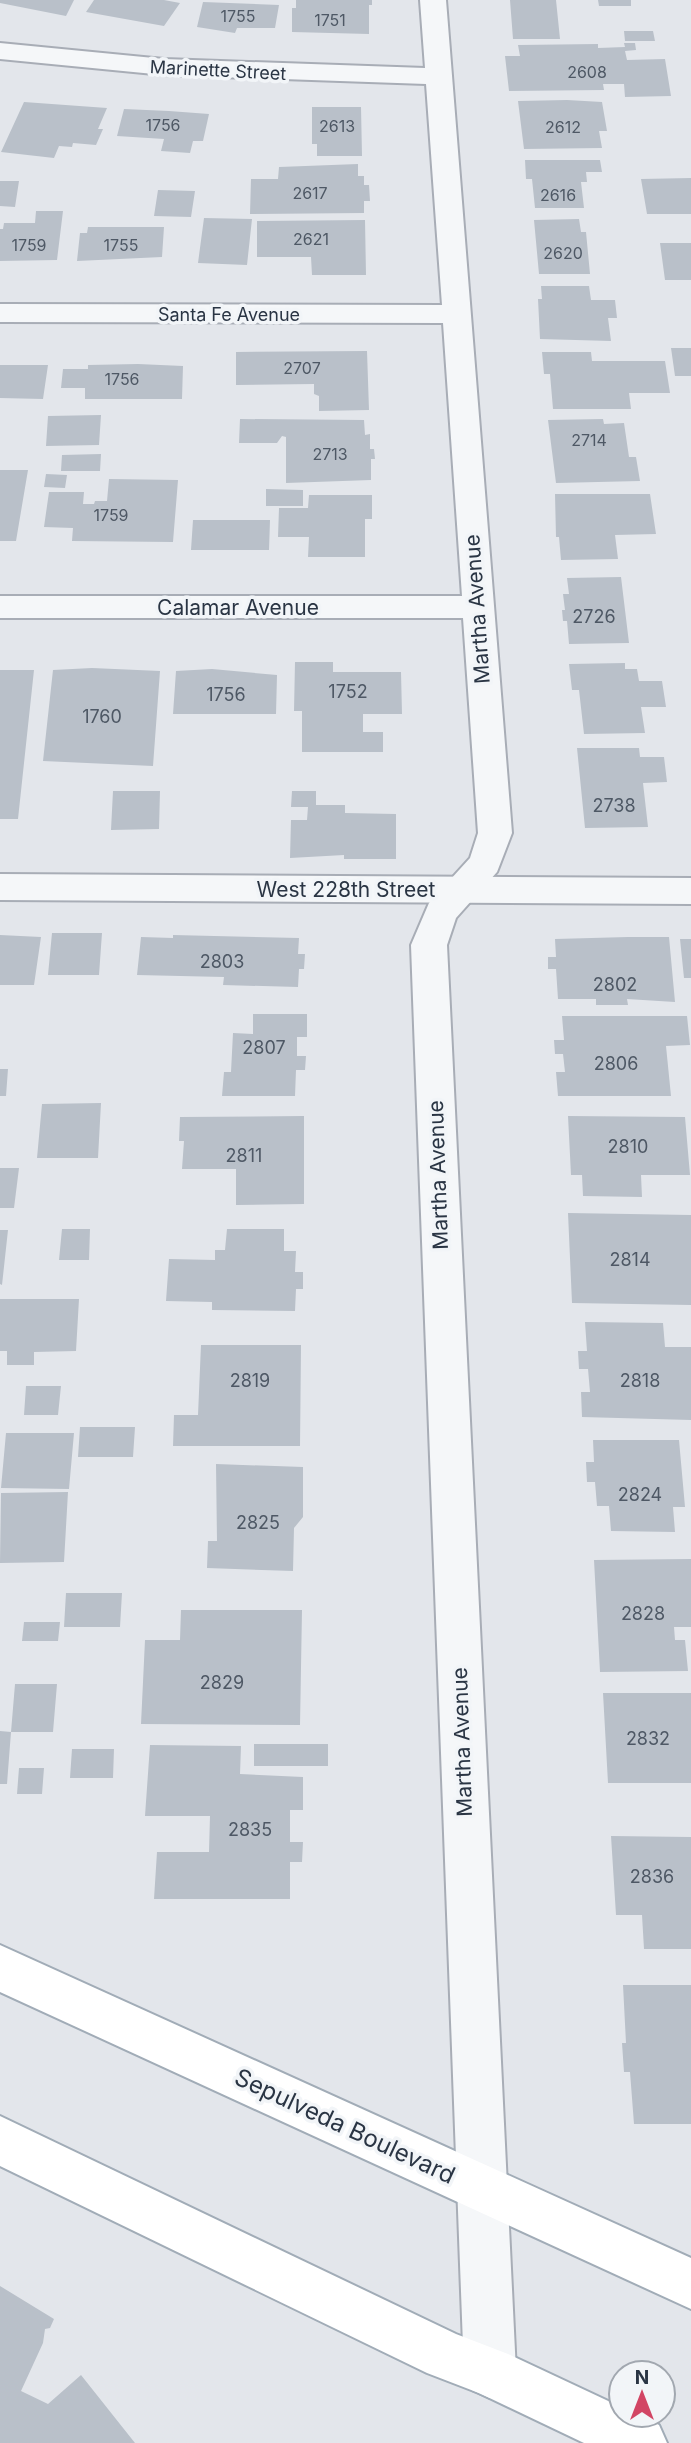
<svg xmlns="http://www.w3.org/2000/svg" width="691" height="2443" viewBox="0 0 691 2443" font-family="Inter,sans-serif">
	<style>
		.building { fill: #b9c0c9 }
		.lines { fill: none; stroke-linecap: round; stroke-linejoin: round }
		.minor-casing { stroke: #a8adb6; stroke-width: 4 }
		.tertiary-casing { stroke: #a8adb6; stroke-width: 4 }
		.primary-casing { stroke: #a1acb7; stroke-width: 4 }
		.minor { fill: #f5f7f9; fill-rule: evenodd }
		.tertiary { fill: #f5f7f9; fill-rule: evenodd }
		.primary { fill: #fff; fill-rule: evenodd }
		.labels { text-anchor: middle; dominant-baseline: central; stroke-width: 7; stroke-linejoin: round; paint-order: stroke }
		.far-number-label { font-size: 16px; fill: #4e5865 }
		.far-street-label { font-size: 18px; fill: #2a3544; stroke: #f2f5f8 }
		.number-label { font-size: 18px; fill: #4e5865 }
		.street-label { font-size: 21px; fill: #2a3544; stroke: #f2f5f8 }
		.near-street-label { font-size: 24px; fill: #2a3544; stroke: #f2f5f8 }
	</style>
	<rect width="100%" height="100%" fill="#e3e6eb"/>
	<!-- building -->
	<path class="building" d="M0 0H74L66 16 0 3Z
		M94 0H164L180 3 164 26 86 12Z
		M296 0H372V5H369V34L292 32V8H296Z
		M510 0H556L560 39H513Z
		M598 0H631V6H599Z
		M203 2 279 5 275 28H237L235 33 197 27Z
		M624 31H653L655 41H625Z
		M624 43H635L636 50 625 51 627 60 665 59 671 96 625 97 624 84H603L604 90 509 91 505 56H520L518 45 598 44V48L625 47Z
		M567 100 602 102 607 131H599L602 148 524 149 518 101Z
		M24 102 107 108 98 129H103L96 145 73 143 72 147 59 146 54 158 1 152Z
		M312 107H361L362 156H317V144H312Z
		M124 109 169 111 209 114 203 141H193L190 153 161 151 164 139 117 136Z
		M525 160H600L602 172H586L587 182H581L584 208H535L532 179H526Z
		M358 164V176H364V185H369L370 201H364V213L250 214 251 179H278L279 167Z
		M691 178V214H647L641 179Z
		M0 181H19L15 207 0 206Z
		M158 190 195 191 191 217 154 216Z
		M36 211H63L57 260 0 261V229H3L4 223H35Z
		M204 218 252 219 247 265 198 263Z
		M579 219 581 232H586L590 274H539L534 220Z
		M365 220 366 275H312L311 257H257V221Z
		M88 227H164L162 257 77 261 80 233H87Z
		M660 243H691V280H665Z
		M541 286H589L591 300H615L617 318H608L611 341 540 339 538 299H542Z
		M671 348H691V376H675Z
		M367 351 369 410 319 411V396L314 394V384L236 385V352Z
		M542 352H591L592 361H665L670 393H629L631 409H553L550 374H544Z
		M138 364 183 366 182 399H85V388H61L63 369H88V365Z
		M0 365H48L43 399 0 398Z
		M101 415 99 445 46 446 48 416Z
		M240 419 364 420 365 435 370 434V449H374L375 459H371V480L286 483V437L282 436 277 443H239Z
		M603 419 604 424 624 423 629 457H636L640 481 556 483 548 420Z
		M101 454 100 471H61L62 455Z
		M0 470H28L16 541H0Z
		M46 474 67 475 65 488 44 487Z
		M109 479 178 480 173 542 72 541 73 528 44 527 49 492H84L83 504H94L95 501H107Z
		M266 489 303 490V506H266Z
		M555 494H650L656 534 615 535 618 559 561 560 559 537H556Z
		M309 495H372V519H365V557H308L309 537H278L279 508H308Z
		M193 520H270L269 550H191Z
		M621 577 629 643 569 644 567 621H563L562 610H565L563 594H569L567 578Z
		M295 662H333V672H401L402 714H363V732H383V752H302V711H294Z
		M625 663V669H637L639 681H662L666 707H641L645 733 584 734 579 690H572L569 664Z
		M92 668 160 671 153 766 43 761 53 670Z
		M212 669 277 675 276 714H173L176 671Z
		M0 670H34L18 819H0Z
		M577 748H639L640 757H664L667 782 643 783 648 827 585 828Z
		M113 791H160L159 829 111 830Z
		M292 791H316V805H345V813L396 814V859H344V855L290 858 291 820H307L308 807H291Z
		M52 933H102L99 975H48Z
		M0 935 41 937 34 985H0Z
		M173 935 299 938 298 954H305L304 969H299L298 987 223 985 224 977 137 975 141 937 173 938Z
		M628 937H669L675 1002 627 999 628 1005H596V999H558L556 969H548V957H556L555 939Z
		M680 939H691V978H684Z
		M253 1014H307V1037H297V1056H306L305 1070H296L295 1096H222L224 1072H231L233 1033 253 1034Z
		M562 1016H687L690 1045 666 1046 671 1096H558L556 1072H565L563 1054H555L554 1040H564Z
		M0 1069H8L6 1096H0Z
		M101 1103 98 1158H37L42 1104Z
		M304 1116V1204L236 1205V1169H182L184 1141H179L180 1117Z
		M568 1116 685 1117 690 1175H641L642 1197 583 1196 582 1175H571Z
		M0 1168H19L14 1208H0Z
		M568 1213 691 1215V1305L572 1303Z
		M62 1229H90L89 1260H59Z
		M227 1229H284V1251H296L295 1272H303V1289H296L295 1311 212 1310V1302L166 1301 169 1259 215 1260V1250H225Z
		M0 1230H8L2 1285 0 1284Z
		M0 1299H79L76 1351 34 1352V1365H7V1351H0Z
		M585 1322 663 1323 665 1347H691V1420L582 1417 581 1392H590L588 1369H579L578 1351H587Z
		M201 1345H301L300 1446H173L174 1415H198Z
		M26 1386H61L58 1415H24Z
		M80 1427H135L133 1457H78Z
		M6 1433H74L69 1489 1 1488Z
		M593 1440H679L685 1507H673L675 1532 611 1531 609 1506H597L595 1482H587L586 1462H594Z
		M216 1464 303 1467V1517L294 1528 293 1571 207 1568 208 1541H217Z
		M68 1492 64 1562 0 1563 1 1493Z
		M691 1559V1627H674L675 1640H685L688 1671 600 1672 594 1560Z
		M66 1593H122L120 1627H64Z
		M181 1610H302L300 1725 141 1724 145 1640H180Z
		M24 1622H60L58 1641H22Z
		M15 1684H57L53 1732H11L7 1784H0V1731L11 1732Z
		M603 1693H691V1783H608Z
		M254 1744H328V1766H254Z
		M150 1745 241 1746 240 1774 303 1777V1810H290V1842H303L302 1862H290V1899H154L157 1852H209L210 1816H145Z
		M72 1749H114L113 1778H70Z
		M19 1768H44L42 1794H17Z
		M611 1836 691 1837V1949H644L642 1915H616Z
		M623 1985H691V2124H634L630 2072H624L622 2043H626Z
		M0 2286 54 2319 50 2328 45 2329 43 2343 21 2391 48 2404 81 2375 135 2443H0Z"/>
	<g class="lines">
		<defs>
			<path id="minor" d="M420 0H446L512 833 497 872 456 918 447 945 516 2372 508 2390 490 2398 472 2390 464 2372 411 945 429 903 470 858 478 833 463 618H0V596H462L443 323 0 322V304L442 305 426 84 164 75 0 59V43L164 59 425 68Z"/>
			<path id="tertiary" d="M0 874 691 878V904L0 900Z"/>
			<path id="primary" d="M0 1945 691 2258V2309L0 1992Z
				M0 2116 456 2334 508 2354 621 2407V2415H639L659 2425 667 2443H584L479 2393 427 2373 0 2166Z"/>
		</defs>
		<!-- minor casing -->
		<use href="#minor" class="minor-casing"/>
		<!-- tertiary casing -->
		<use href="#tertiary" class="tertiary-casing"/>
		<!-- primary casing -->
		<use href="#primary" class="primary-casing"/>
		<!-- minor -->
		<use href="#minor" class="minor"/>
		<!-- tertiary -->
		<use href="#tertiary" class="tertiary"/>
		<!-- primary -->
		<use href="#primary" class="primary"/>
	</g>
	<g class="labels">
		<!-- far-number labels -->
		<g class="far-number-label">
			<text x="238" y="16">1755</text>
			<text x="330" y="20">1751</text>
			<text x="587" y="72">2608</text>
			<text x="163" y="125">1756</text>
			<text x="337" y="126">2613</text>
			<text x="563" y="127">2612</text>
			<text x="310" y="193">2617</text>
			<text x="558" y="195">2616</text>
			<text x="311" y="239">2621</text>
			<text x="29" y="245">1759</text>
			<text x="121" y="245">1755</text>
			<text x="563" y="253">2620</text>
			<text x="302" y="368">2707</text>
			<text x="122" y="379">1756</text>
			<text x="589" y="440">2714</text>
			<text x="330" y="454">2713</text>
			<text x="111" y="515">1759</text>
		</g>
		<!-- far-street labels -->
		<g class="far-street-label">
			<text transform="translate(218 70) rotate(3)">Marinette Street</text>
			<text x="229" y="314">Santa Fe Avenue</text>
		</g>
		<!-- number labels -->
		<g class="number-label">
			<text x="594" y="616">2726</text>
			<text x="348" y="691">1752</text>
			<text x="226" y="694">1756</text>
			<text x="102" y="716">1760</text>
			<text x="614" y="805">2738</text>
			<text x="222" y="961">2803</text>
			<text x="615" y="984">2802</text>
			<text x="264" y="1047">2807</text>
			<text x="616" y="1063">2806</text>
			<text x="628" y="1146">2810</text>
			<text x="244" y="1155">2811</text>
			<text x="630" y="1259">2814</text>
			<text x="250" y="1380">2819</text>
			<text x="640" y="1380">2818</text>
			<text x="640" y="1494">2824</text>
			<text x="258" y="1522">2825</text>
			<text x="643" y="1613">2828</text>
			<text x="222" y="1682">2829</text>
			<text x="648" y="1738">2832</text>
			<text x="250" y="1829">2835</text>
			<text x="652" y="1876">2836</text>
		</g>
		<!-- street labels -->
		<g class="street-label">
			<text x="238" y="607">Calamar Avenue</text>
			<text transform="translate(477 609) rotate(-94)">Martha Avenue</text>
			<text x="346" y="889">West 228th Street</text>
			<text transform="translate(438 1175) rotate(-92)">Martha Avenue</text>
			<text transform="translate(462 1742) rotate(-92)">Martha Avenue</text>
		</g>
		<!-- near-street labels -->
		<g class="near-street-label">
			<text transform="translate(345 2126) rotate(25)">Sepulveda Boulevard</text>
		</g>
	</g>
	<!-- north arrow -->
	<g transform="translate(642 2394)"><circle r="33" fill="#f2f5f8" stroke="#a2a8b0" stroke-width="2"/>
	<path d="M0-5L12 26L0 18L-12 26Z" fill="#d24564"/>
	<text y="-10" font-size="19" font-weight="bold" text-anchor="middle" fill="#2a3544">N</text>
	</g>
</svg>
